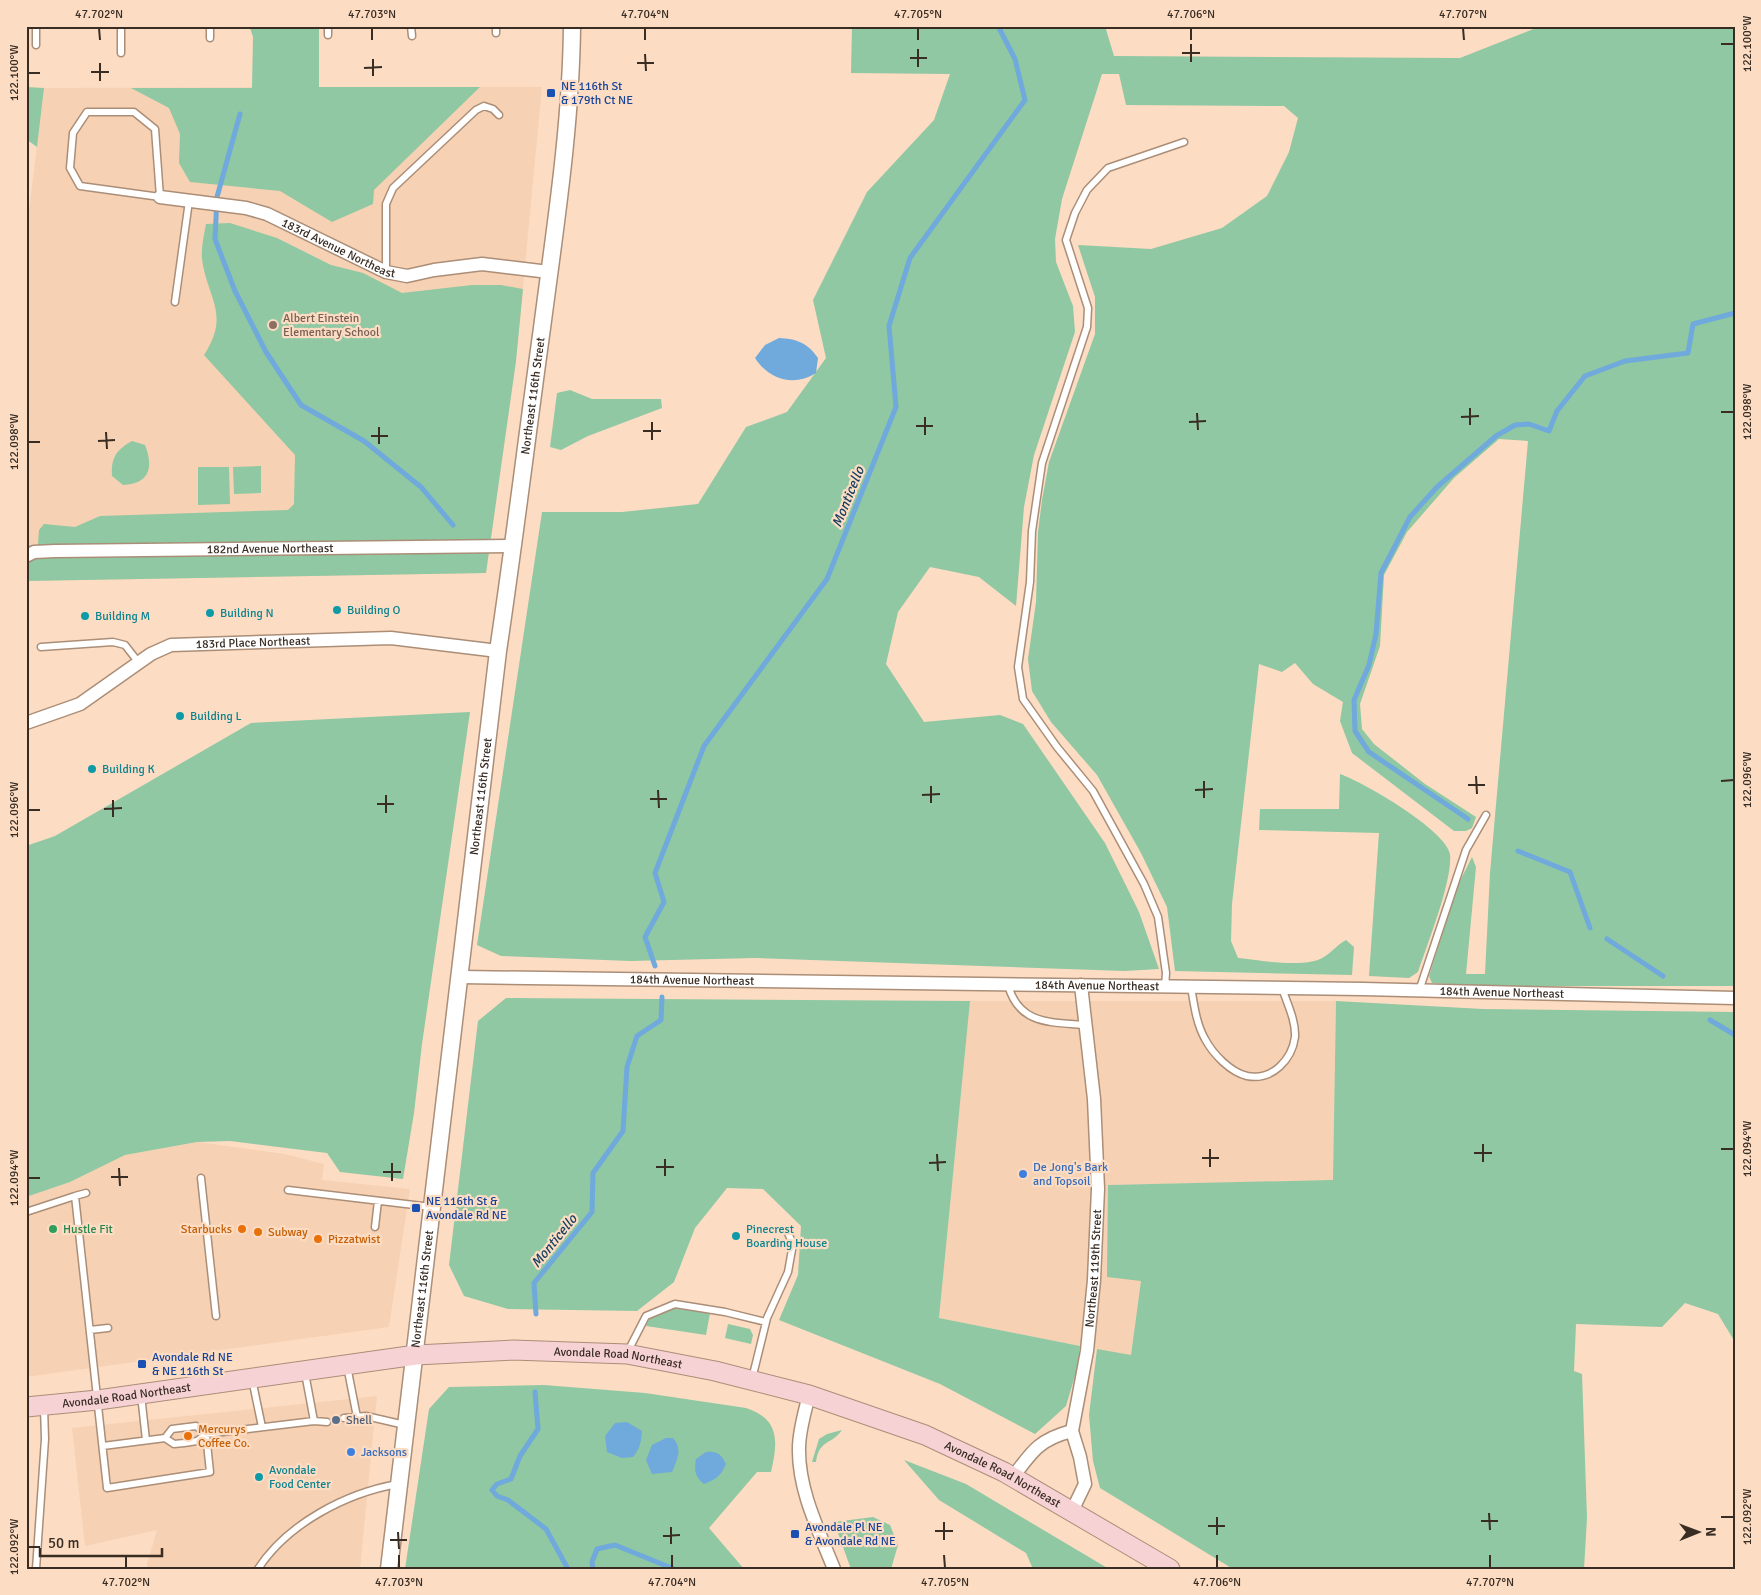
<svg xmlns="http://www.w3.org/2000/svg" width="1761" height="1595" viewBox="0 0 1761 1595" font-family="Signika,sans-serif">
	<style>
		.built { fill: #f7d1b3 }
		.green { fill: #8fc8a2 }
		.water { fill: #70a9dc }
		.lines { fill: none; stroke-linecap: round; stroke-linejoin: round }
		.stream { stroke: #70a9dc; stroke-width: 5 }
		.service-casing { stroke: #ab8e77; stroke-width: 9 }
		.minor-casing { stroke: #ab8e77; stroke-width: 15 }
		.tertiary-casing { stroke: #ab8e77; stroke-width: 19 }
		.secondary-casing { stroke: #ab8e77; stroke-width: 21 }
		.service { stroke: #fff; stroke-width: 6 }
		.minor { stroke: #fff; stroke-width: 12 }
		.tertiary { stroke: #fff; stroke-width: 16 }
		.secondary { stroke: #f6d2d5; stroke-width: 19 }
		.ticks { fill: none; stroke: #382c23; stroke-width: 2 }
		.transit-dot { fill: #1a4fb4; stroke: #fcdcc3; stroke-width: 2 }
		.education-dot { fill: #8d6e63; stroke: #fcdcc3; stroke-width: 2 }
		.culture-dot { fill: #0f9aa8; stroke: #fcdcc3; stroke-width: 2 }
		.shop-dot { fill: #3f7fe0; stroke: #fcdcc3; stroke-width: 2 }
		.leisure-dot { fill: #2e9e5b; stroke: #fcdcc3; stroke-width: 2 }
		.food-dot { fill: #e8710a; stroke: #fcdcc3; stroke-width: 2 }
		.service-dot { fill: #5c6f8a; stroke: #fcdcc3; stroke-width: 2 }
		.labels { text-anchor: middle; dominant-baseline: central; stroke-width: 4.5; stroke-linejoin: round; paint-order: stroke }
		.transit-label { font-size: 12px; fill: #164399; stroke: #fcdcc3; text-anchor: start }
		.street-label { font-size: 12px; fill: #382c23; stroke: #fcdcc3 }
		.education-label { font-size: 12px; fill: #785e54; stroke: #fcdcc3; text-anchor: start }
		.culture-label { font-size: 12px; fill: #0d838f; stroke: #fcdcc3; text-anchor: start }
		.shop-label { font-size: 12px; fill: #366cbe; stroke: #fcdcc3; text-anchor: start }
		.leisure-label { font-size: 12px; fill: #27864d; stroke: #fcdcc3; text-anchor: start }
		.food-label { font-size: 12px; fill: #c56008; stroke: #fcdcc3; text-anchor: start }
		.service-label { font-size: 12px; fill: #4e5e75; stroke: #fcdcc3; text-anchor: start }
		.water-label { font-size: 14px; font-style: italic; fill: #143f61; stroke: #fcdcc3 }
		.neatline { fill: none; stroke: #382c23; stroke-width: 2 }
		.ticks-label { font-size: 12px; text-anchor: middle; fill: #382c23 }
	</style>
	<rect width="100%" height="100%" fill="#fcdcc3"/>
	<!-- built -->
	<path class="built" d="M319 87H542L516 361 486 573 26 581V236L44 88Z
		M970 1001H1336L1333 1181 1108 1185 1141 1281 1131 1356 939 1318Z
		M197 1142 285 1154 324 1164 322 1180 410 1189 389 1327 26 1377V1197L70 1182 125 1155Z
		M377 1396 360 1569H148L147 1564 157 1530 85 1546 72 1428Z"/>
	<!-- green -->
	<path class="green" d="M221 26H319V87H480L374 190 373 204 332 222 280 191 190 182 179 163 180 134 169 108 131 88H252L253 37 250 28Z
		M852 26H1105L1114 56 1460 58 1541 26H1735V986H1484L1432 983 1429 976 1458 885 1472 857 1476 867 1466 974H1485L1490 873 1528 441 1499 439 1454 478 1407 532 1384 575 1380 646 1360 704 1362 729 1374 744 1425 784 1476 817 1472 828 1466 831H1454L1352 753 1340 721 1343 702 1313 684 1295 663 1282 672 1259 664 1232 904 1231 941 1238 958C1260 960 1305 969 1324 957 1332 952 1337 945 1346 940L1354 947 1352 975 1175 971 1167 907 1141 853 1097 775 1051 722 1032 691 1028 659 1036 602 1038 532 1042 500 1049 462 1095 334V297L1078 245 1151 249 1222 228 1267 196 1289 152 1298 118 1284 106 1126 105 1119 74H1102L1062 199 1055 239 1056 262 1073 306 1075 332 1034 455 1024 507 1016 606 979 577 930 567 898 612 886 664 924 722 1000 715 1023 724 1105 843 1139 912 1159 969 1124 971 755 958 630 961 501 956 477 945 542 512H622L698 504 746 427 787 412 826 358 813 300 867 192 934 120 950 74 851 73Z
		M26 87 44 88 37 147 26 139Z
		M230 223 277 238 331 265 363 273 402 293 472 285H501L523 289 516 361 486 573 26 581V559H37L39 530 44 524 75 527 100 516 288 510 294 504 295 455 204 355C231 314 207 298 202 259 201 248 204 235 206 224Z
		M570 390 592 399H661L662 408 588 436 561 450 550 447 557 393Z
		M132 441 145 445C154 468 149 484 123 485L112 476C111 458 116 450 132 441Z
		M261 466V493L234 494 233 467Z
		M198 467H229L230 504 198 505Z
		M470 712 422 1044 414 1113 403 1179 340 1172 327 1153 230 1141 197 1142 125 1155 70 1182 26 1197V846L55 836 251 723Z
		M1340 774C1363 782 1446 830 1450 854 1453 880 1427 945 1418 972L1409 978 1369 976 1379 833 1259 830 1260 809H1339Z
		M506 998 970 1001 939 1318 1080 1346 1077 1369 1066 1406 1035 1434 940 1384 779 1320 798 1275 801 1226 763 1189 727 1188 695 1228 674 1282 637 1311 508 1309 464 1296 449 1265 478 1021Z
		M1336 1001 1483 1009 1735 1012V1342L1718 1314 1685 1303 1662 1327 1576 1324 1574 1371 1582 1374 1587 1518 1584 1569H1233L1100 1488 1093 1461 1089 1415 1097 1349 1131 1355 1141 1281 1107 1277 1108 1185 1333 1180Z
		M671 1308 710 1313 706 1335 646 1326 649 1319Z
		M728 1324 750 1329 753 1335 751 1344 725 1338Z
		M544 1385 645 1393 746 1408C780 1419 778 1442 771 1472H757L709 1528 744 1569H405L429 1409 449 1387Z
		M842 1430C832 1445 819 1439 816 1462H812L819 1439 827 1434Z
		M904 1460 966 1484 1109 1569H1033L1026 1553 939 1500Z
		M873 1517 890 1525 898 1545 891 1569H851L834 1522Z"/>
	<!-- water -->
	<path class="water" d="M779 338C796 339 807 342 818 358L816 373C794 387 769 380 755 358L765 345Z
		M627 1422 642 1431C641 1442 640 1449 633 1457L622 1458 607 1452 605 1436 615 1423Z
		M666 1438H673C683 1449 677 1460 672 1472L652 1474 646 1460 652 1445Z
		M706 1452C717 1451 721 1454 726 1464 721 1476 716 1479 704 1484 695 1477 694 1471 696 1459Z"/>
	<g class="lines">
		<!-- stream -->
		<path class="stream" d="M240 114 217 197 215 239 235 291 266 352 301 405 364 441 421 487 453 525
			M1468 819 1369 752 1355 731 1354 700 1369 665 1376 634 1381 573 1410 517 1437 487 1496 436 1515 425 1529 424 1549 431 1557 411 1585 376 1625 361 1688 353 1693 324 1735 313
			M1518 851 1570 872 1590 928
			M1607 939 1663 976
			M655 966 645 937 664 902 655 873 704 746 827 579 896 407 889 326 910 258 1025 100 1015 59 998 26
			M1710 1020 1735 1035
			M536 1314 534 1283 592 1212 593 1173 623 1131 627 1067 637 1036 661 1020 662 997
			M535 1392 538 1429 520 1456 511 1479 497 1484 492 1490 497 1496 508 1500 546 1529 568 1569
			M593 1569 592 1562 597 1549 615 1545 674 1569"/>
		<defs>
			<path id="service" d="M36 26V45
				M121 26V53
				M210 26V38
				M328 26V35
				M411 26 412 36
				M496 26V33
				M87 112H134L155 129 160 197 80 186 70 168 73 133Z
				M386 272V204L393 188 476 110 484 106 493 109 499 115
				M175 302 189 201
				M41 647 113 642 125 645 139 663
				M1008 985C1019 1025 1050 1022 1086 1025
				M1165 987 1166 973 1158 917 1144 884 1093 791 1057 747 1023 699 1018 667 1030 582 1032 531 1042 463 1087 327 1088 308 1066 240 1075 213 1087 190 1108 168 1184 142
				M1191 987C1194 1004 1196 1023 1205 1039 1213 1054 1230 1072 1247 1076 1273 1081 1292 1059 1295 1037 1296 1021 1287 1003 1282 988
				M1419 991 1466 850 1486 815
				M201 1178 216 1316
				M288 1190 431 1207
				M86 1193 75 1196 107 1488 210 1472 206 1434 196 1426 172 1429 165 1438
				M26 1212 75 1196
				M375 1227 378 1201
				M90 1330 108 1328
				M627 1353 646 1316 675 1304 725 1312 766 1322
				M347 1366 357 1417
				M305 1373 314 1421
				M252 1379 262 1427
				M752 1379 767 1318 788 1272 793 1244 787 1231
				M141 1395 146 1440
				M344 1418 366 1416 405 1425
				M103 1446 165 1438 174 1444 184 1443 197 1441 206 1434 314 1421 327 1422
				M36 1569 45 1439 44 1407
				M258 1569C287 1524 346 1493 398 1484"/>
			<g id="minor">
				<path id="s1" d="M160 197 246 208 267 214 386 272 407 276 434 270 482 264 549 272"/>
				<path id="s2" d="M26 556 34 552 55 551 514 546"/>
				<path id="s3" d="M26 723 80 704 151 654 171 645 391 638 498 651"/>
				<path id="s4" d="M461 977 1363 989 1735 998"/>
				<path d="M809 1395C805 1411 799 1431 799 1448 798 1490 819 1531 834 1569"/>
				<path d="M1013 1477C1032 1451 1040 1439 1072 1431"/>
				<path id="s5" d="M1072 1511 1085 1484 1080 1457 1072 1431 1087 1351 1094 1280 1098 1189 1094 1099 1081 985"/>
			</g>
			<g id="tertiary">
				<path id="s6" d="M389 1569 498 651C514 544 527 436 542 328 555 228 571 127 572 26"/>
			</g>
			<g id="secondary">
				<path id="s7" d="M26 1407 98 1400 416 1355 513 1350 627 1354 715 1371 809 1395 925 1435 1004 1472 1170 1569"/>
			</g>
		</defs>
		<!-- service casing -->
		<use href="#service" class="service-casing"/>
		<!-- minor casing -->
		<use href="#minor" class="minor-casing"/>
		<!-- tertiary casing -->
		<use href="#tertiary" class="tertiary-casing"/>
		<!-- secondary casing -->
		<use href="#secondary" class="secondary-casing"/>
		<!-- service -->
		<use href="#service" class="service"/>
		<!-- minor -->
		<use href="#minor" class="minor"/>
		<!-- tertiary -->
		<use href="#tertiary" class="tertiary"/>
		<!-- secondary -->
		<use href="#secondary" class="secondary"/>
	</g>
	<!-- ticks -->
	<path class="ticks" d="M99 28 100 40M372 28V40M645 28V40M918 28V40M1191 28V40M1463 28 1464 40M1191 44V62M1721 44H1734M918 49V67M1182 53H1200M645 54 646 71M910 58H927M373 59V76M100 63V81M637 63H654M364 68 382 67M91 72H109M28 73H40M1470 408V425M1721 412H1734M1197 413 1198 430M925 417V435M1461 417 1479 416M652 422V440M1189 422 1206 421M916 426H933M379 427V444M643 431H661M106 432 107 449M371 436H388M98 441 115 440M28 442H40M1476 776 1477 794M1204 781V798M1721 781 1734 780M1468 785H1485M931 786V803M658 790 659 808M1195 790 1213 789M386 795V813M922 795 940 794M650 799H667M113 800V817M377 804H394M104 809 122 808M28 810H40M1483 1144V1162M1210 1149V1167M1721 1149H1734M1474 1153H1492M937 1154 938 1171M1202 1158H1219M665 1159V1176M392 1163V1181M929 1163 946 1162M656 1167H674M119 1168 120 1186M383 1172H401M111 1177H128M28 1178H40M1489 1513 1490 1530M1217 1517V1535M1721 1517H1734M1481 1521H1498M944 1522V1540M1208 1526H1225M671 1527V1544M935 1531H953M398 1532 399 1549M663 1536 680 1535M390 1540H407M28 1547H40M126 1555V1568M399 1555V1568M672 1555V1568M944 1555 945 1568M1217 1555V1568M1490 1555V1568"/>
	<!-- markers -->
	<g class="transit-dot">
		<rect x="546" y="88" width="10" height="10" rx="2.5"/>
		<rect x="411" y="1203" width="10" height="10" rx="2.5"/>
		<rect x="137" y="1359" width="10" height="10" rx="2.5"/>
		<rect x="790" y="1529" width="10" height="10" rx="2.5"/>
	</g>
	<circle class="education-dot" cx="273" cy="325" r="5"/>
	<g class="culture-dot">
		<circle cx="337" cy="610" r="5"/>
		<circle cx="210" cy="613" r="5"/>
		<circle cx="85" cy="616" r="5"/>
		<circle cx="180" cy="716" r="5"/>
		<circle cx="92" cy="769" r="5"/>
		<circle cx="736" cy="1236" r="5"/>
		<circle cx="259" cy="1477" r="5"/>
	</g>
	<g class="shop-dot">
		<circle cx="1023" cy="1174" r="5"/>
		<circle cx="351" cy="1452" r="5"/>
	</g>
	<circle class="leisure-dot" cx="53" cy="1229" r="5"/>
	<g class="food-dot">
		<circle cx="242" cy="1229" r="5"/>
		<circle cx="258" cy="1232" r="5"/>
		<circle cx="318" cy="1239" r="5"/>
		<circle cx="188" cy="1436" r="5"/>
	</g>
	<circle class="service-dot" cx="336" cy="1420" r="5"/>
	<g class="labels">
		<!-- transit labels -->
		<g class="transit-label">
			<text x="561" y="86">NE 116th St<tspan x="561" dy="14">&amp; 179th Ct NE</tspan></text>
			<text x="426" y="1201">NE 116th St &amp;<tspan x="426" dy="14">Avondale Rd NE</tspan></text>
			<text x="152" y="1357">Avondale Rd NE<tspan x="152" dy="14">&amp; NE 116th St</tspan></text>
			<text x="805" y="1527">Avondale Pl NE<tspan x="805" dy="14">&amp; Avondale Rd NE</tspan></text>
		</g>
		<!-- street labels -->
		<g class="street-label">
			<text stroke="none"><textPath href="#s1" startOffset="188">183rd Avenue Northeast</textPath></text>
			<text stroke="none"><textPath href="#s6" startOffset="1182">Northeast 116th Street</textPath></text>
			<text stroke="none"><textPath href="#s2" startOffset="245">182nd Avenue Northeast</textPath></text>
			<text stroke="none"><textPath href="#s3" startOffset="248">183rd Place Northeast</textPath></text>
			<text stroke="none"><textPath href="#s6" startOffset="778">Northeast 116th Street</textPath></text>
			<text stroke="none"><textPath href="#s4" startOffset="231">184th Avenue Northeast</textPath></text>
			<text stroke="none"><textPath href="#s4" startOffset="636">184th Avenue Northeast</textPath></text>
			<text stroke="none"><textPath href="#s4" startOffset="1041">184th Avenue Northeast</textPath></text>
			<text stroke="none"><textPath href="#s5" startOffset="249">Northeast 119th Street</textPath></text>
			<text stroke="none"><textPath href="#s6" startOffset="282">Northeast 116th Street</textPath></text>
			<text stroke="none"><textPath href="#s7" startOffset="596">Avondale Road Northeast</textPath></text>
			<text stroke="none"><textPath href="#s7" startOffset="101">Avondale Road Northeast</textPath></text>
			<text stroke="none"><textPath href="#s7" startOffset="1001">Avondale Road Northeast</textPath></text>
		</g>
		<!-- education labels -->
		<g class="education-label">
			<text x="283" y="318">Albert Einstein<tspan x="283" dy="14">Elementary School</tspan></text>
		</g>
		<!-- culture labels -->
		<g class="culture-label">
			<text x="347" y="610">Building O</text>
			<text x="220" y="613">Building N</text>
			<text x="95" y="616">Building M</text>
			<text x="190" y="716">Building L</text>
			<text x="102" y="769">Building K</text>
			<text x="746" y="1229">Pinecrest<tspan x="746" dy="14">Boarding House</tspan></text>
			<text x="269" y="1470">Avondale<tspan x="269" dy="14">Food Center</tspan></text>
		</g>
		<!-- shop labels -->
		<g class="shop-label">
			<text x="1033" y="1167">De Jong's Bark<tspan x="1033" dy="14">and Topsoil</tspan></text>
			<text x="361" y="1452">Jacksons</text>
		</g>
		<!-- leisure labels -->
		<g class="leisure-label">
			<text x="63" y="1229">Hustle Fit</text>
		</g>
		<!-- food labels -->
		<g class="food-label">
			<text x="232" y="1229" text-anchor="end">Starbucks</text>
			<text x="268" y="1232">Subway</text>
			<text x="328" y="1239">Pizzatwist</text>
			<text x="198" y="1429">Mercurys<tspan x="198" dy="14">Coffee Co.</tspan></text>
		</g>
		<!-- service labels -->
		<g class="service-label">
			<text x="346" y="1420">Shell</text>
		</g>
		<!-- water labels -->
		<g class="water-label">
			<text transform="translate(848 497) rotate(-68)">Monticello</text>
			<text transform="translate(554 1241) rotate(-51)">Monticello</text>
		</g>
	</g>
	<!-- border -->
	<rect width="1761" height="1595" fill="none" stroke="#fcdcc3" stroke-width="55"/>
	<!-- north arrow -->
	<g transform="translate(1698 1532) rotate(89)" stroke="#fcdcc3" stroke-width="4" paint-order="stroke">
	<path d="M0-4L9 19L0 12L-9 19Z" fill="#382c23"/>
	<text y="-8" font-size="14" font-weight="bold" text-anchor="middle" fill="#382c23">N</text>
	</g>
	<!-- scale -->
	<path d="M40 1548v8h122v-8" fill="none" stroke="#382c23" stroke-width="2.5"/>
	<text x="48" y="1548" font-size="15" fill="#382c23" stroke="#fcdcc3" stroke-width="4" paint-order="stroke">50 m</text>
	<rect x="28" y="28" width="1706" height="1540" class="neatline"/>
	<g class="ticks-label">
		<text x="99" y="18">47.702°N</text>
		<text x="372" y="18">47.703°N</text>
		<text x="645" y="18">47.704°N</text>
		<text x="918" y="18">47.705°N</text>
		<text x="1191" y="18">47.706°N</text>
		<text x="1463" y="18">47.707°N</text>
		<text transform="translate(1747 44) rotate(-90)" y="4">122.100°W</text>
		<text transform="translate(14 73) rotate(-90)" y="4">122.100°W</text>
		<text transform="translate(1747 412) rotate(-90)" y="4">122.098°W</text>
		<text transform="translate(14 442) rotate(-90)" y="4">122.098°W</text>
		<text transform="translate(1747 780) rotate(-90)" y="4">122.096°W</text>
		<text transform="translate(14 810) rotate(-90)" y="4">122.096°W</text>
		<text transform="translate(1747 1149) rotate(-90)" y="4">122.094°W</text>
		<text transform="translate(14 1178) rotate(-90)" y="4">122.094°W</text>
		<text transform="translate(1747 1517) rotate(-90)" y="4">122.092°W</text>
		<text transform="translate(14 1547) rotate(-90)" y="4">122.092°W</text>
		<text x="126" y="1586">47.702°N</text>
		<text x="399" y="1586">47.703°N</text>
		<text x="672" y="1586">47.704°N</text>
		<text x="945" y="1586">47.705°N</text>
		<text x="1217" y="1586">47.706°N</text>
		<text x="1490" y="1586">47.707°N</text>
	</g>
</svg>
